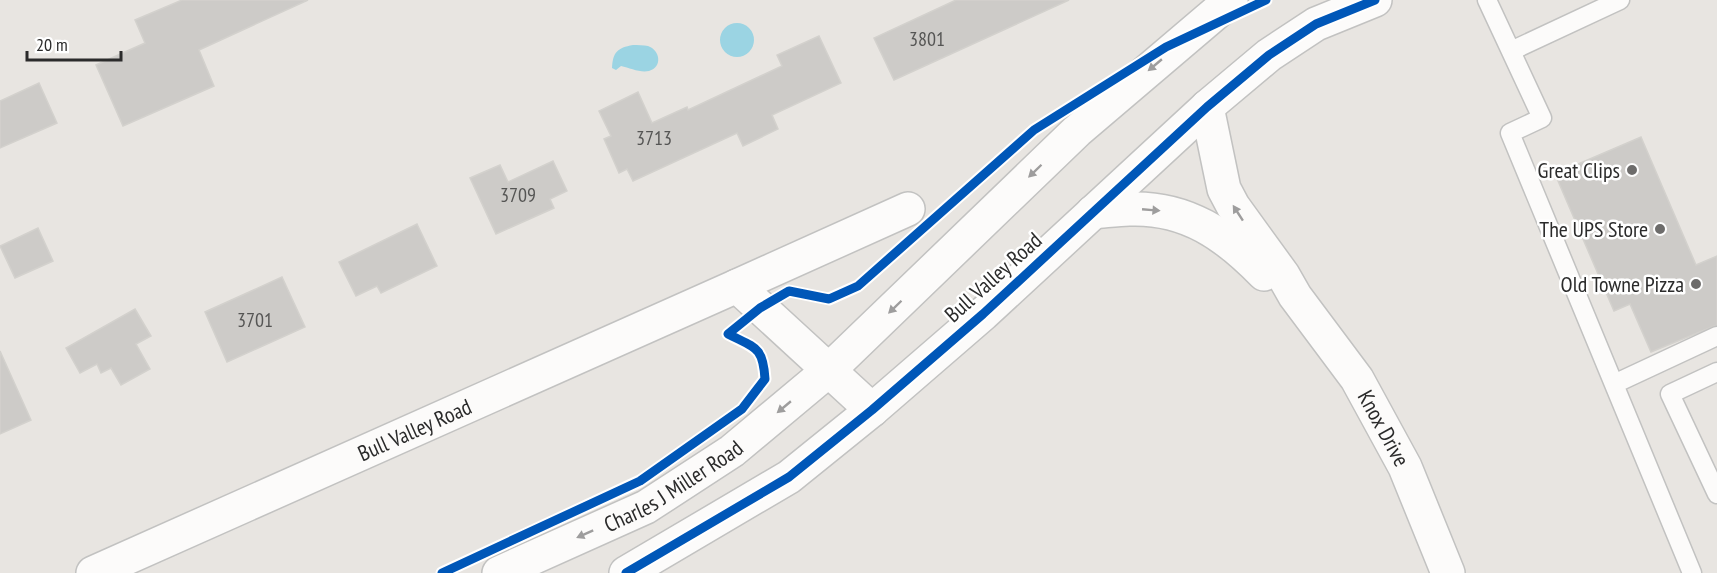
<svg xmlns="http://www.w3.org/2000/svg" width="1717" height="573" viewBox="0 0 1717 573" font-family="'PT Sans Narrow',sans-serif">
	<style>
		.water { fill: #9bd4e3 }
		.building { fill: #cdcbc8; stroke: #d3d1cd; stroke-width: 1.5 }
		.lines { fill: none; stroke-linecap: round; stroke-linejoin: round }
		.lane-casing { stroke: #c2c2c1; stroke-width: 21 }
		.street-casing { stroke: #c2c2c1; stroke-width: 36 }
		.secondary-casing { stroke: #c2c2c1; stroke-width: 36 }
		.lane { stroke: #fcfbfa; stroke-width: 18 }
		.street { stroke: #fcfbfa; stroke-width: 33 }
		.secondary { stroke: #fcfbfa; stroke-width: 33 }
		.cycleway-casing { stroke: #fff; stroke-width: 13 }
		.cycleway { stroke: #0057b8; stroke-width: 9 }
		.oneway { fill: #9e9d9d }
		.poi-dot { fill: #6d6c6b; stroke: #fff; stroke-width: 2 }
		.labels { text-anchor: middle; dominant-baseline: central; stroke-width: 5; stroke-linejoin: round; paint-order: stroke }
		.number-label { font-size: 20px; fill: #555554 }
		.poi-label { font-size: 22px; fill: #2b2b2b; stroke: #fff; text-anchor: end }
		.street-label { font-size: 22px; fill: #2b2b2b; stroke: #fff }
	</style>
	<rect width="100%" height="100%" fill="#e8e5e1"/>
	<!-- water -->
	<path class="water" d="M720 40a17 17 0 1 1 34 0a17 17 0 1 1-34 0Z
		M633 45C637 45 644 45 648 46 660 50 663 67 649 71 640 73 630 68 621 66L616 70 612 68C613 52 617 48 633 45Z"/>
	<!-- building -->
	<path class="building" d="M182 0H308L199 50 214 86 123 126 96 65 145 43 135 20Z
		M956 0H1069L894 80 874 38Z
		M819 36 841 83 772 115 778 129 743 146 737 133 633 181 627 169 619 173 604 139 611 136 599 111 638 92 652 123 687 107 688 110 782 66 777 55Z
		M39 83 57 123 0 148V101Z
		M1641 137 1696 265 1717 256V325L1651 352 1630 304 1614 311 1555 174Z
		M553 161 567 191 550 199 554 208 496 234 470 178 500 165 508 182Z
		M417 224 437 266 381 293 377 286 356 296 339 262Z
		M38 228 53 261 15 278 0 246Z
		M282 277 305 327 227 362 205 312Z
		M135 309 151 336 136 344 150 369 121 385 111 368 101 373 97 364 80 373 66 348Z
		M0 351 31 420 0 434Z"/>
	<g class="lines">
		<defs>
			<path id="lane" d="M1487 0 1542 118 1510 133 1692 573
				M1511 51 1620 0
				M1717 372 1670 394 1717 494
				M1614 384 1717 336"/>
			<g id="street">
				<path id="s1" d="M1207 107 1224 189 1233 206 1283 275 1295 296 1357 379 1405 467 1448 573"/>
				<path d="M1093 212C1106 211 1118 209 1130 209 1187 207 1226 235 1264 274"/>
				<path d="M737 286 908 209"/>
				<path id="s2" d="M93 573 737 286 872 410"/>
			</g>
			<g id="secondary">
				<path id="s3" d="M499 573 646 507 732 451 829 370 1077 131 1231 0"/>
				<path d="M626 573 789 477 872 410 983 314 1207 107 1269 55 1316 24 1375 0"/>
			</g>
		</defs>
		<!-- lane casing -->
		<use href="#lane" class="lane-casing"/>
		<!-- street casing -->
		<use href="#street" class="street-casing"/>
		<!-- secondary casing -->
		<use href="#secondary" class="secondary-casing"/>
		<!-- lane -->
		<use href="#lane" class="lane"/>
		<!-- street -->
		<use href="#street" class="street"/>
		<!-- secondary -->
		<use href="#secondary" class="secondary"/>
		<defs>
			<path id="cycleway" d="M442 573 640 481 742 409 765 379C763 346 755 348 728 334L760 308 789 291 829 299 858 286 1034 130 1166 47 1266 0
				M626 573 789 477 872 410 983 314 1207 107 1269 55 1316 24 1375 0"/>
		</defs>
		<!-- cycleway casing -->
		<use href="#cycleway" class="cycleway-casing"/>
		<!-- cycleway -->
		<use href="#cycleway" class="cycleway"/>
	</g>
	<!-- one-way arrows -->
	<defs><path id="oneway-solid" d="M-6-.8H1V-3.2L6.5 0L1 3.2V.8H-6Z" transform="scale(1.5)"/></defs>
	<g class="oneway">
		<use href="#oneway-solid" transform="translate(1155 65) rotate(140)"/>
		<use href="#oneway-solid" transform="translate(1035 171) rotate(136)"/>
		<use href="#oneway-solid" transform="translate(1151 210) rotate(5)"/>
		<use href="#oneway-solid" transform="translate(1238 213) rotate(-123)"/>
		<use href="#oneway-solid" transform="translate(895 307) rotate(136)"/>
		<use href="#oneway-solid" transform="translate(784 407) rotate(140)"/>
		<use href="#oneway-solid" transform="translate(585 534) rotate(156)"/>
	</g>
	<!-- markers -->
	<g class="poi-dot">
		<circle cx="1632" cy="170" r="6"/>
		<circle cx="1660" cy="229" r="6"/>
		<circle cx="1696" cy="284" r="6"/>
	</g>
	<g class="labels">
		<!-- number labels -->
		<g class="number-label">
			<text x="927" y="39">3801</text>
			<text x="654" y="138">3713</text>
			<text x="518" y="195">3709</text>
			<text x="255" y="320">3701</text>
		</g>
		<!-- poi labels -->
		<g class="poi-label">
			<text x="1620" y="170">Great Clips</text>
			<text x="1648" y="229">The UPS Store</text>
			<text x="1684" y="284">Old Towne Pizza</text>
		</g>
		<!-- street labels -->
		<g class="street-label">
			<text transform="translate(993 277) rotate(-42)">Bull Valley Road</text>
			<text stroke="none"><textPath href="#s1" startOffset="372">Knox Drive</textPath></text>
			<text stroke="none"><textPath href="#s2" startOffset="352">Bull Valley Road</textPath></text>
			<text stroke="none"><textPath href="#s3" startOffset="195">Charles J Miller Road</textPath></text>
		</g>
	</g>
	<!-- scale -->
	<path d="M27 51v9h94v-9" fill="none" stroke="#2b2b2b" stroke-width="3"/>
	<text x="36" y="51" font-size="18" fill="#2b2b2b" stroke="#ffffff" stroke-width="4.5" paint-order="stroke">20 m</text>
</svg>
